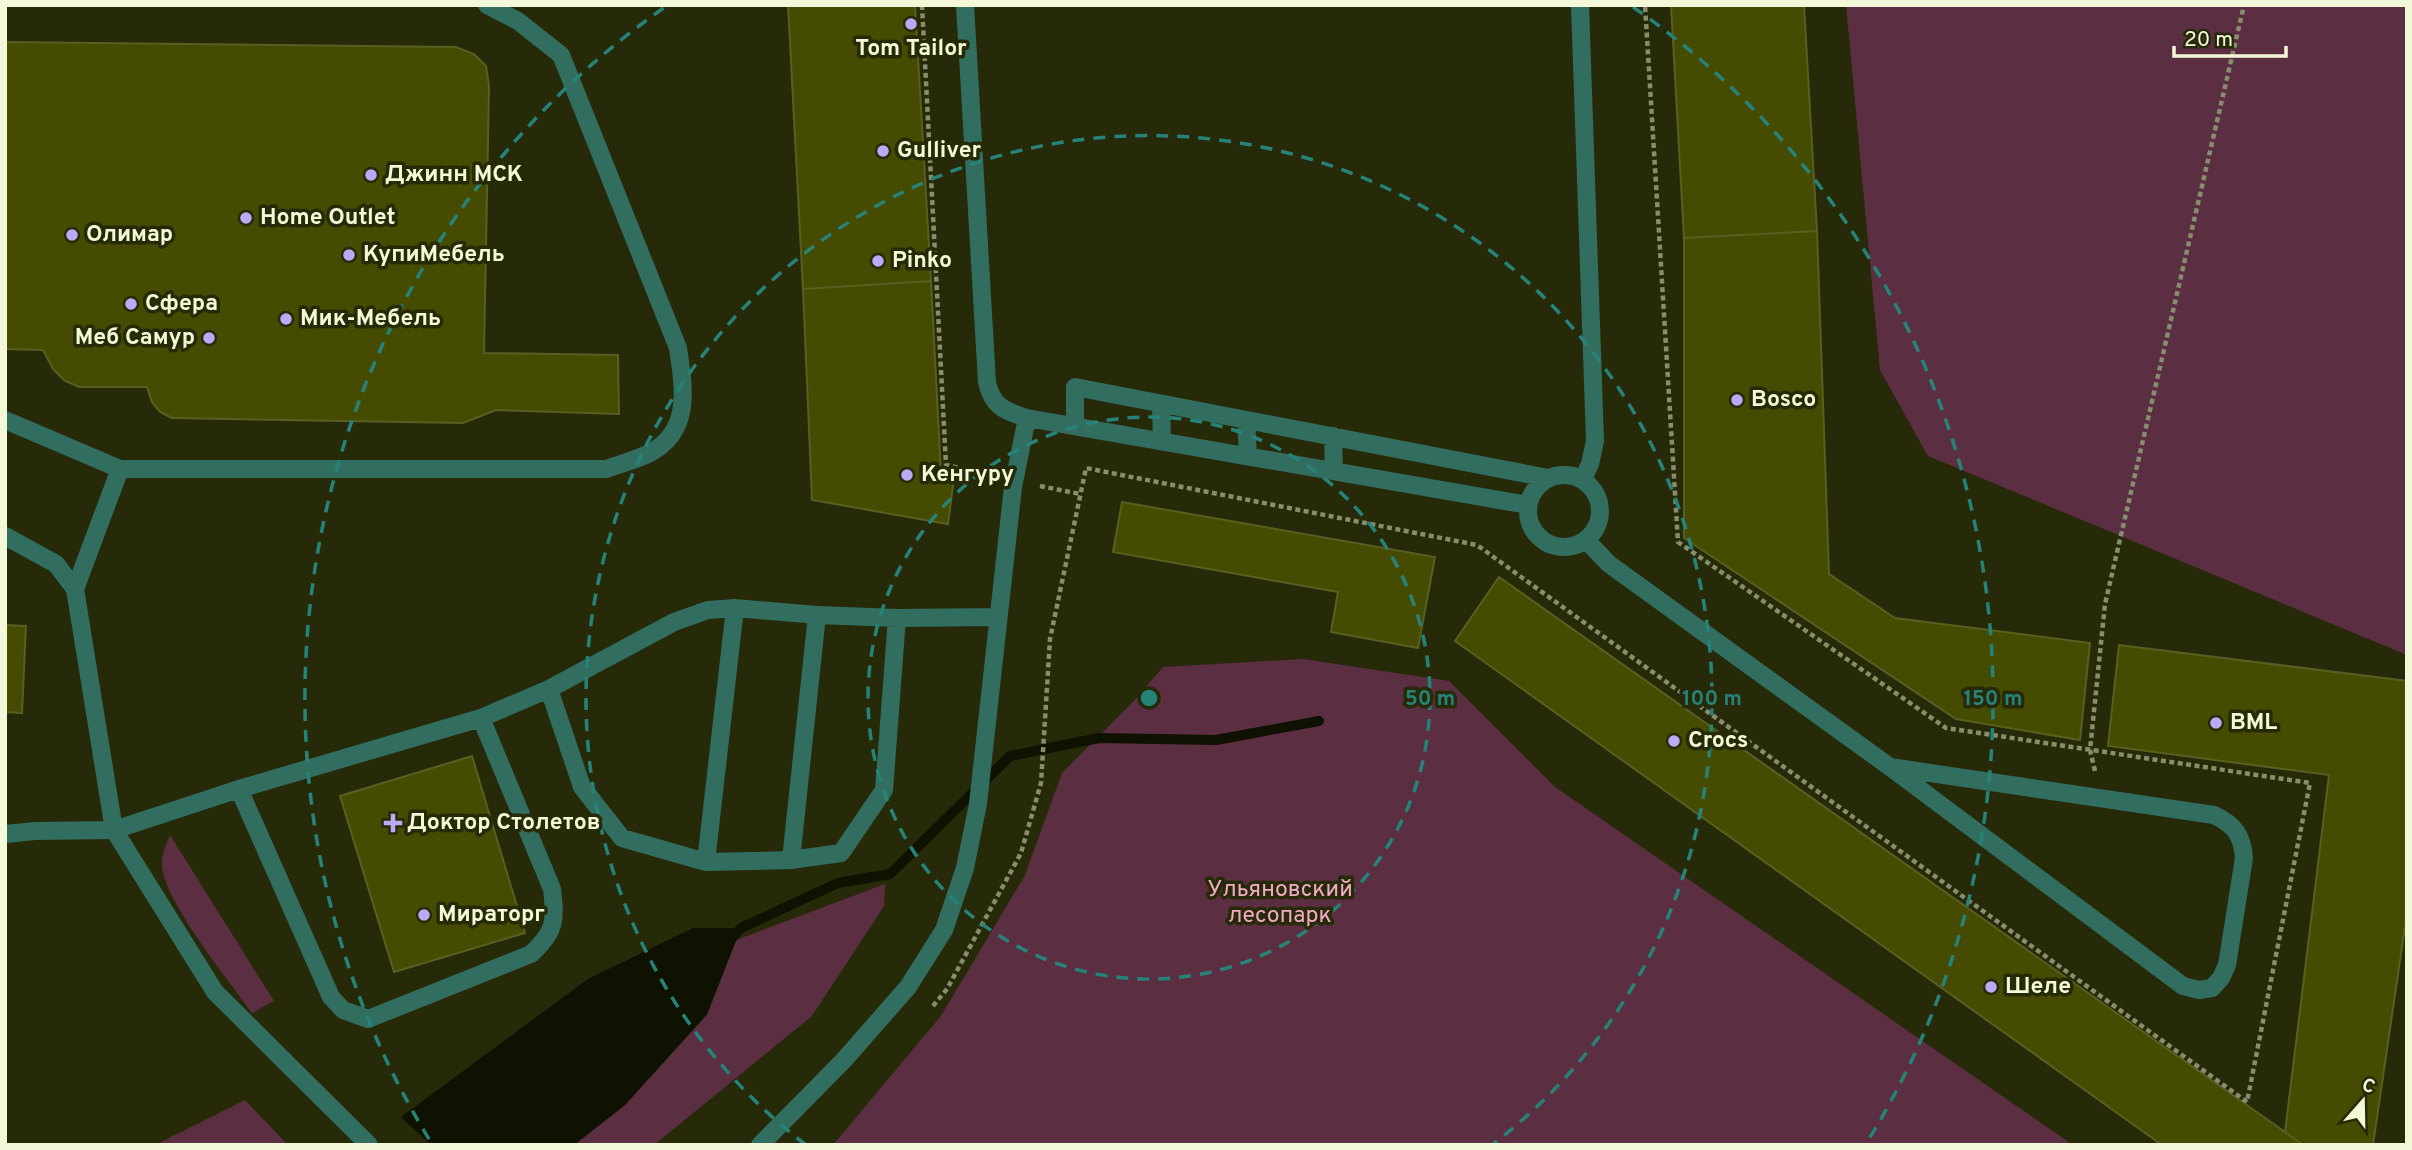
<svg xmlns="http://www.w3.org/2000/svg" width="2412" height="1150" viewBox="0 0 2412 1150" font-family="Overpass,sans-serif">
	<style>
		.green { fill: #5b2f41 }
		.water { fill: #0f1101 }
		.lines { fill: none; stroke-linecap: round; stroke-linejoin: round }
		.stream { stroke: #0f1101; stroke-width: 10 }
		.building { fill: #454c01; stroke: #585f21; stroke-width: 2 }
		.path { stroke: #888d6c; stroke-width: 4.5; stroke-dasharray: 5 3.5; stroke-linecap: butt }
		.service { stroke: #326e5f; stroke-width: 18 }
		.minor { stroke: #326e5f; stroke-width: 18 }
		.ring { fill: none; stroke: #268379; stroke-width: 3.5; stroke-dasharray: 12 9 }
		.poi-dot { fill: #bcaaf5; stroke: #262a09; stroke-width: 2.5 }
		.labels { text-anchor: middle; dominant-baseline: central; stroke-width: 7; stroke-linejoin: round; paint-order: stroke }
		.poi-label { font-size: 23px; font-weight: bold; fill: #f3f9d8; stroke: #262a09; text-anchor: start }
		.park-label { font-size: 23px; fill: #f4a9c5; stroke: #262a09 }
		.centre { fill: #268379; stroke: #262a09; stroke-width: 3.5 }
		.ring-label { font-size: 21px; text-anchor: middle; font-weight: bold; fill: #268379; stroke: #262a09; stroke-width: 7; stroke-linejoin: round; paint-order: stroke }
	</style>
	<rect width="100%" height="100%" fill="#262a09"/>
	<!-- green -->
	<path class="green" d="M1846 5H2407V655L1928 456 1880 370Z
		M1303 659 1449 681 1555 787 2073 1145H833L941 1016 1025 875 1062 773 1132 703 1163 667Z
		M170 835 274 1001 252 1013C229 980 165 903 162 866 161 855 166 845 170 835Z
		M885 884 884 906 812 1016 654 1145H574L625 1105 707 1015 736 940Z
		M245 1100 288 1145H155Z"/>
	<!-- water -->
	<path class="water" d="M693 928H741L707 1014 625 1105 574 1145H431L401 1117 588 979Z"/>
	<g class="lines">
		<!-- stream -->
		<path class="stream" d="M731 939 741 928 838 883 890 874 1010 756 1099 738 1216 740 1319 721"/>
	</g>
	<!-- building -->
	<path class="building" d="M788 5H915L931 281 803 289Z
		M1671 5H1804L1817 231 1684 238Z
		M5 42 456 47 474 54 486 66 489 86 484 353 618 355 619 414 496 410 463 423 172 418 160 412 152 402 147 387H79L65 381 53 369 43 350 5 349Z
		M1817 231 1829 574 1895 618 2090 643 2080 740 1956 719 1684 538V238Z
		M931 281 941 474 954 478 948 524 812 500 803 289Z
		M1122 502 1435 557 1418 648 1331 632 1338 592 1113 552Z
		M1499 577 2285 1132 2303 1145H2162L1455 641Z
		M5 625 26 626 22 713 5 712Z
		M2119 645 2407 681V913L2373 1145H2303L2285 1132 2329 775 2108 746Z
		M472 756 525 933 394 972 340 796Z"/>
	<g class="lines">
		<!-- path -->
		<path class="path" d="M922 5 946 465 987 474
			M1040 486 1080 494
			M2095 771 2090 750 2105 604 2244 5
			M933 1006 947 989 1021 853 1041 783 1050 639 1086 468 1477 545 2247 1102 2310 783 1946 728 1678 542 1645 5"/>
		<!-- service -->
		<path class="service" d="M965 5 987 382C992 406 1004 411 1027 418L1528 505
			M1580 5 1595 441 1590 464 1583 479
			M1161 404 1162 440
			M5 420 120 469H606C620 464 635 460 648 454 692 432 684 389 678 348L561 55 518 21 487 5
			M1246 420 1248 456
			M1075 425V387L1548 478
			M1333 436 1334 471
			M1528 511a36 36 0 1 1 72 0a36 36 0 1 1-72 0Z
			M1586 540 1609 564 1890 767 2183 986 2199 990 2212 988 2221 978 2227 965 2244 858C2242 835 2235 825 2214 815L1890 767
			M75 589 120 469
			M549 689 582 787 622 838 706 862 791 860 841 853 884 790 897 618
			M239 789 331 997 343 1010 368 1019 531 954C555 932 556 921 552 889L481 718
			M5 834 35 831 114 830 239 789 481 718 549 689 674 622 708 610 735 608 817 615 897 618 998 617
			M791 860 817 615
			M706 862 735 608
			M760 1145 844 1060 908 987 944 930 965 868 978 804 1013 487 1027 418"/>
		<!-- minor -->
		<path class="minor" d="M5 536 56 564 75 589 114 830 215 992 369 1145"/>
	</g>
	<!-- distance rings -->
	<g class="ring">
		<circle cx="1149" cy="698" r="281"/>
		<path d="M806 1145A563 563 0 1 1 1492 1145"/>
		<path d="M429 1139A844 844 0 0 1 665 7M1633 7A844 844 0 0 1 1869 1139"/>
	</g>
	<!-- markers -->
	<g class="poi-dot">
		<circle cx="911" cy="24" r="7"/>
		<circle cx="883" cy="151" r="7"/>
		<circle cx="371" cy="175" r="7"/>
		<circle cx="246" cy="218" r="7"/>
		<circle cx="72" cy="235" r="7"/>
		<circle cx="349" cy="255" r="7"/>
		<circle cx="878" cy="261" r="7"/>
		<circle cx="131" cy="304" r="7"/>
		<circle cx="286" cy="319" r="7"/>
		<circle cx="209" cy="338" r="7"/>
		<circle cx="1737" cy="400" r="7"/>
		<circle cx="907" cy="475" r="7"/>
		<circle cx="2216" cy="723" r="7"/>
		<circle cx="1674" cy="741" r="7"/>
		<path d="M389.5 812.5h7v7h7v7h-7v7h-7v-7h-7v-7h7z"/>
		<circle cx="424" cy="915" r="7"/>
		<circle cx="1991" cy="987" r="7"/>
	</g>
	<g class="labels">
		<!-- poi labels -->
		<g class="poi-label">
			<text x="911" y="49" text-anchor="middle">Tom Tailor</text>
			<text x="897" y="151">Gulliver</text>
			<text x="385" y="175">Джинн МСК</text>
			<text x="260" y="218">Home Outlet</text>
			<text x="86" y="235">Олимар</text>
			<text x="363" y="255">КупиМебель</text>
			<text x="892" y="261">Pinko</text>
			<text x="145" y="304">Сфера</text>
			<text x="300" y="319">Мик-Мебель</text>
			<text x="195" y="338" text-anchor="end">Меб Самур</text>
			<text x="1751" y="400">Bosco</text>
			<text x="921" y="475">Кенгуру</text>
			<text x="2230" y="723">BML</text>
			<text x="1688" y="741">Crocs</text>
			<text x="407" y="823">Доктор Столетов</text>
			<text x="438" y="915">Мираторг</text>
			<text x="2005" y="987">Шеле</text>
		</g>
		<!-- park labels -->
		<g class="park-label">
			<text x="1280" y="890">Ульяновский<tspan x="1280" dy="26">лесопарк</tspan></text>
		</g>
	</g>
	<circle cx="1149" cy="698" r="10" class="centre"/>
	<g class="ring-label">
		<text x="1430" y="705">50 m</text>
		<text x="1712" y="705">100 m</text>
		<text x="1993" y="705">150 m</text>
	</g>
	<!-- border -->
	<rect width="2412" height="1150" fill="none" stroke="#f3f9d8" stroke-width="14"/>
	<!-- north arrow -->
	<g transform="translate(2363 1101) rotate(20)" stroke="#262a09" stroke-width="5" paint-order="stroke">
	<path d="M0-5L12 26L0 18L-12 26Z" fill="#f3f9d8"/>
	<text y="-10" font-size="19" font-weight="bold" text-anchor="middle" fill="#f3f9d8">С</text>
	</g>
	<!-- scale -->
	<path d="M2174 46v10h112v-10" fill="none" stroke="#f3f9d8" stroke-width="3.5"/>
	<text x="2184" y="46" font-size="21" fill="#f3f9d8" stroke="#262a09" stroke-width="5" paint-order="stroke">20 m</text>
</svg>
